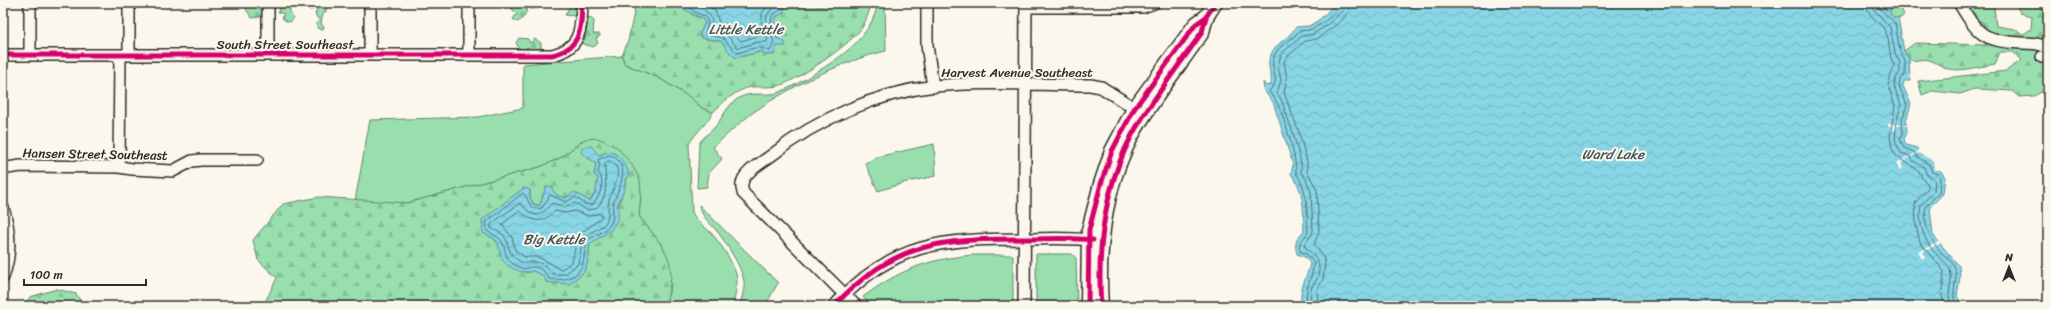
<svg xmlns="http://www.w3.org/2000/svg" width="2051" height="309" viewBox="0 0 2051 309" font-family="Sriracha,sans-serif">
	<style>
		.green { fill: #99dfad; stroke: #62856c }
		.forest { fill: url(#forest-firs); stroke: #62856c; fill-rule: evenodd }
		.water { fill: url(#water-waves); stroke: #62919b }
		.pier { fill: #fbf7ec }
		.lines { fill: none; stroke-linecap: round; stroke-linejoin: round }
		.shore { stroke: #506f75; stroke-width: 1 }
		.minor-casing { stroke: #2b2b2b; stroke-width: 14 }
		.major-casing { stroke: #2b2b2b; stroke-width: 17 }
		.minor { stroke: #fbf7ec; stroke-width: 11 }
		.major { stroke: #fbf7ec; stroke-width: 14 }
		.cycleway-casing { stroke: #fbf7ec; stroke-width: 8 }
		.cycleway { stroke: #d6006c; stroke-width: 5 }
		.labels { text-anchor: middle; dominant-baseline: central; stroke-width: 4; stroke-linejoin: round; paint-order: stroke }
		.street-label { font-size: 13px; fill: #2b2b2b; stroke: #fbf7ec }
		.water-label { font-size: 14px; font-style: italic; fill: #42565a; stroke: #fbf7ec }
	</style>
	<defs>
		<pattern id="forest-firs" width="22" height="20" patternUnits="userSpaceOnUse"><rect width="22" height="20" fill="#99dfad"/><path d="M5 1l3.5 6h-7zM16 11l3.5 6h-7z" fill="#84c095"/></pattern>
		<pattern id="water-waves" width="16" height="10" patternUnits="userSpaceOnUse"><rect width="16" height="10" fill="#87d5e5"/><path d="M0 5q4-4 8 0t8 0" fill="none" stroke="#75b7c5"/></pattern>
	</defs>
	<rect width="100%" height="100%" fill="#fbf7ec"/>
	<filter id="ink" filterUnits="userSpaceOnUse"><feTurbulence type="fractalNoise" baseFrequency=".025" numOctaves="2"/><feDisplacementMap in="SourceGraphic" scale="8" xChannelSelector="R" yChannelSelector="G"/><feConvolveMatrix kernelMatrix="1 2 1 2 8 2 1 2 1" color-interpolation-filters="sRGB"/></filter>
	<g filter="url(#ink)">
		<!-- green -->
		<path class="green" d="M878 3H885L886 51C842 61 792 86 755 111 740 122 726 136 713 147L722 159 709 173 707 187 697 188 699 144C702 138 708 134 713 129 723 119 727 103 741 97 753 91 767 97 780 92 792 87 804 80 815 73 843 56 871 37 878 3Z
			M622 56 625 64 659 78 691 98 702 108 713 112C706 125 696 132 689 144L692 212C696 221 703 225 710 232 720 242 737 267 737 281 737 289 734 298 733 306H665L671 285 661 244 639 216 641 193 585 139 560 158 540 167 407 203 355 201 370 120 478 117 523 108V64Z
			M934 144 936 176 907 182 878 191 865 163 881 156Z
			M699 205 778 283 765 306H740C741 299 745 289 744 281 742 267 725 241 716 230 708 221 702 217 699 205Z
			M1036 254H1072L1076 258 1077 306H1036Z
			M973 255H1013V306H871L863 297C899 270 928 259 973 255Z"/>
		<!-- forest -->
		<path class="forest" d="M248 3H261L264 11 260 17 252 18 246 9Z
			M284 3H290V13L293 17 292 21 287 22 282 18 284 14 278 12 279 9 284 6Z
			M308 3H323L326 5V12L323 14 321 23 324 28 321 30 317 28V23L320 19 317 18 315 13 317 11 314 4 313 6 314 9 310 10Z
			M516 3H538V8L531 9 527 6C527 13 523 20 517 22L513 19 517 14 511 8Z
			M636 3H682L691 11 692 15 703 19 705 23 700 33 706 39 721 41 744 56 775 48 779 40 776 37 778 33 775 23 776 17 783 13 786 3H872C869 11 867 19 863 26 853 43 797 81 778 86 769 88 760 86 751 87 735 90 724 102 713 112L702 108 691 98 659 78 625 64 622 56 628 41Z
			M1876 3H1902L1900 8 1904 14 1901 18H1894L1882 5Z
			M1977 3H1986L1994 7 1996 26 2015 29 2022 35 2031 29 2032 16 2020 13 2016 3H2048V88L2034 96 2019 97 2012 91 1975 89 1960 94 1932 91 1922 95 1918 81 2006 71 2022 60 2013 52H2000L1995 64C1983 66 1960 72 1949 69 1942 67 1936 62 1929 60 1919 57 1910 67 1904 51L1915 43 1986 45 1983 39V22L1971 20 1968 9Z
			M570 6H574L577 12 575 16 565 15Z
			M589 17 594 21 593 34H600V36L596 38 598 43 594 47 583 44 582 40 586 38 582 35 585 21Z
			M519 38 528 39 530 43 535 39 541 43V49L539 52 532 51 528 47 524 49 519 48 516 43Z
			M598 138 617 147 632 165 640 180 641 193 639 216C667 252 679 259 665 306H263L277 278 258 260 253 240 283 204 319 197 407 203 540 167 560 158 585 139ZM593 150 599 155 610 151 629 173 617 209 605 234 590 244 587 265 583 273 569 284 546 282 544 276 533 271 526 273 502 258 498 244 482 220 524 188 530 190V198L534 205H540L546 187 560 197 566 198 582 197 590 201 596 191 598 177 594 174 596 165C592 158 585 158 581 152Z
			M57 289 76 294 84 306H23L30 297Z"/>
		<!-- water -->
		<path class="water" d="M786 3 783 13 776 17 775 23 784 28 782 33H778L776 38 785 42 786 46H777L774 55H765L762 51 736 58 731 54 721 41 701 38 700 33 705 23 703 19 682 8V3Z
			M1336 3H1876L1882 5 1887 11 1891 8 1890 13 1894 18 1898 17 1904 51 1909 59 1910 81H1904L1903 86 1911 104 1906 121 1907 133 1904 139 1906 145 1917 148 1919 153 1933 161 1935 170H1940L1945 177 1943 194 1930 207 1933 235 1959 266 1960 277 1957 296 1962 306H1303C1296 292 1308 277 1310 263L1305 257 1297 254C1294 244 1296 238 1304 231 1303 210 1305 191 1291 174L1293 165 1284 136 1273 102 1264 91 1263 82 1266 86 1271 85C1273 75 1266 67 1270 57 1274 43 1289 39 1296 27L1309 26 1320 19Z
			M586 146H591L599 155 610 151C621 156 624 162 629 173L625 181V188L618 203V219L611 230 590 244 587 265 583 273 569 284 546 282 544 276 533 271C522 274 509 269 502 259 499 253 500 246 496 240L483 233 482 220 524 188 530 190V198L534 205H540L546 187 549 186 552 187C552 194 560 197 566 198L574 192 590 201 596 191 598 177 594 175 596 165C592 158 586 158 581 152L582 148Z"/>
		<!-- pier -->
		<path class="pier" d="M1888 123 1908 125V126H1898L1896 130H1893V127L1888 126Z
			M1919 148 1920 152 1934 160 1936 168H1940V170H1934L1933 161 1918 153 1901 163 1903 168 1900 170 1896 163 1916 153Z
			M1940 241 1941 243 1923 252 1926 257 1922 259 1918 252Z"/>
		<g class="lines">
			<!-- shore -->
			<path class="shore" d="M685 3 695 12 706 17 708 23 705 34 723 38 737 53 758 47 770 51 774 43 772 37 775 29 771 24 772 16 780 10 783 3
				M694 3C707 13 712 12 713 29L726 34 738 48 757 42H767L769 30 766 24 767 15 777 3
				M703 3 715 10 720 25 730 30 741 41 761 35 762 13 770 3
				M1866 3C1866 17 1880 20 1885 31 1891 42 1888 55 1894 65L1888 85 1895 106 1890 137 1892 149 1897 157 1919 171 1922 178 1928 184V188L1915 203 1916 226 1920 243 1944 271 1942 296 1945 306
				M1872 3 1874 10 1890 27 1895 53 1900 63V72L1896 78 1894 86 1901 105 1897 120 1895 139 1898 148 1901 153 1910 156 1913 161 1924 167 1927 175 1935 180 1934 191 1921 205C1918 224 1924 242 1938 256 1942 260 1948 264 1950 270 1954 282 1945 294 1952 306
				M1877 3 1878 7 1895 23 1900 51 1905 61V75L1900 79 1899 86 1907 105 1902 120 1903 133 1900 139 1904 148 1914 152 1917 157 1929 164 1932 172 1938 174 1940 178 1939 193 1926 206C1923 225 1930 241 1943 254 1947 258 1953 262 1955 268 1959 281 1948 296 1959 306
				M610 155C632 164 620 185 614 201 611 209 615 217 610 225 605 232 594 235 587 241 584 249 585 259 582 266 576 279 561 281 549 279 547 273 539 266 532 267 528 267 525 270 521 268 500 259 509 250 500 239 496 235 491 234 487 231L486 222 523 193C530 199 528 212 542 208L550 195 566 202 575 197 585 204 592 205C600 197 606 181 598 172L600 165 598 160Z
				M610 161C626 170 613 187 609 200 607 207 610 215 606 222 601 229 589 232 583 238L578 264 565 274H553C550 269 540 261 533 262 527 262 525 265 521 262 504 252 512 244 502 234 499 231 495 231 491 228V224L520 203C523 205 524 207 527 210 537 221 546 210 552 203L565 207 575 203 587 210 595 209C611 195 604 180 605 163Z
				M519 211C534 222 540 225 555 211L565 213 575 211 589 216 600 213 602 215 600 219 578 235 572 262 562 269 557 268 552 264 538 257H525L515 250 512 237 502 225Z
				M1307 306C1304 288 1312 280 1314 263L1307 254 1300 251C1297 241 1305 239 1308 232 1307 211 1308 190 1296 173 1297 159 1284 115 1276 101 1274 97 1271 95 1269 91 1282 80 1271 74 1273 60 1275 46 1292 41 1299 31 1303 30 1308 31 1312 29 1321 25 1339 13 1340 3
				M1312 306C1311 299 1309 294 1312 287 1313 284 1315 282 1317 279 1323 262 1315 256 1304 246L1313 232 1311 192 1306 179 1301 172V163L1293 133 1281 99 1277 93 1281 80 1278 67 1281 54 1302 36 1313 34 1326 26 1342 11 1345 3
				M1318 306 1317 289 1323 280 1325 262 1322 255 1314 244 1319 232 1317 190 1307 171V162L1299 132 1284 93 1287 78 1284 62 1286 58 1305 41 1317 39 1341 21 1348 13 1351 3"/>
			<defs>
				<path id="minor" d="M30 3V55
					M129 3V55
					M268 3V55
					M927 3V45L933 87
					M1959 3C1978 34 1982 41 2021 43 2031 43 2039 43 2048 48
					M1026 7H1143L1154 3
					M3 55H552C582 48 581 28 582 3
					M370 55V8
					M469 55V10
					M2042 57 2048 56
					M119 167 120 55
					M3 171 7 168 21 166 119 167 132 169 173 171 192 161 201 160H257
					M3 208C10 230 11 255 3 277
					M834 306C894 242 940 239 1024 239 1047 239 1073 237 1096 241
					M856 306 743 193C743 191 741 187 742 184 743 172 763 162 772 155 817 119 877 93 935 86 985 81 1040 85 1090 85L1101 87 1140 112
					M1024 306 1026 3"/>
				<path id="major" d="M1088 306 1089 230 1101 184 1112 151 1134 109 1196 24 1206 17
					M1101 306C1097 247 1104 188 1132 135 1152 99 1179 66 1202 32L1206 17 1215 3"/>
			</defs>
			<!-- minor casing -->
			<use href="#minor" class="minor-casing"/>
			<!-- major casing -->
			<use href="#major" class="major-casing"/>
			<!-- minor -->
			<use href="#minor" class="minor"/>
			<!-- major -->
			<use href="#major" class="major"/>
			<defs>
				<path id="cycleway" d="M3 55H552C582 48 581 28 582 3
					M834 306C894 242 940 239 1023 239 1046 239 1071 237 1093 240
					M1088 306 1089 230 1101 184 1112 151 1134 109 1196 24 1206 17
					M1101 306C1097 247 1104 188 1132 135 1152 99 1179 66 1202 32L1206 17 1215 3"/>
			</defs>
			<!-- cycleway casing -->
			<use href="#cycleway" class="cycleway-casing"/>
			<!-- cycleway -->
			<use href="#cycleway" class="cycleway"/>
		</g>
	</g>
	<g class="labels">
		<!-- street labels -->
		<g class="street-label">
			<text x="285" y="44">South Street Southeast</text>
			<text x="1017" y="72">Harvest Avenue Southeast</text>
			<text transform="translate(95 154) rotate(1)">Hansen Street Southeast</text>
		</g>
		<!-- water labels -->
		<g class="water-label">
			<text x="746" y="29">Little Kettle</text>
			<text x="1613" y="154">Ward Lake</text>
			<text x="554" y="239">Big Kettle</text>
		</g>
	</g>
	<!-- margin -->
	<rect width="2051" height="309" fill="none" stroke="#fbf7ec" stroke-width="16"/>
	<rect x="8" y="8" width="2035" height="293" fill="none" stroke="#2b2b2b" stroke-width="1.5" filter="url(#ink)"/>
	<!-- north arrow -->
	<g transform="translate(2009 267)" stroke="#fbf7ec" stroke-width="3" paint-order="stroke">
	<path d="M0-3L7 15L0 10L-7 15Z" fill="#2b2b2b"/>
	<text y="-6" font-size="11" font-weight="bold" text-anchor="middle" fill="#2b2b2b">N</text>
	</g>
	<!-- scale -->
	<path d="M24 279v6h122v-6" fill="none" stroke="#2b2b2b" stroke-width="2"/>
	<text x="30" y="279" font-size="12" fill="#2b2b2b" stroke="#fbf7ec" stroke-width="3" paint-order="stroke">100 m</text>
</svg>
